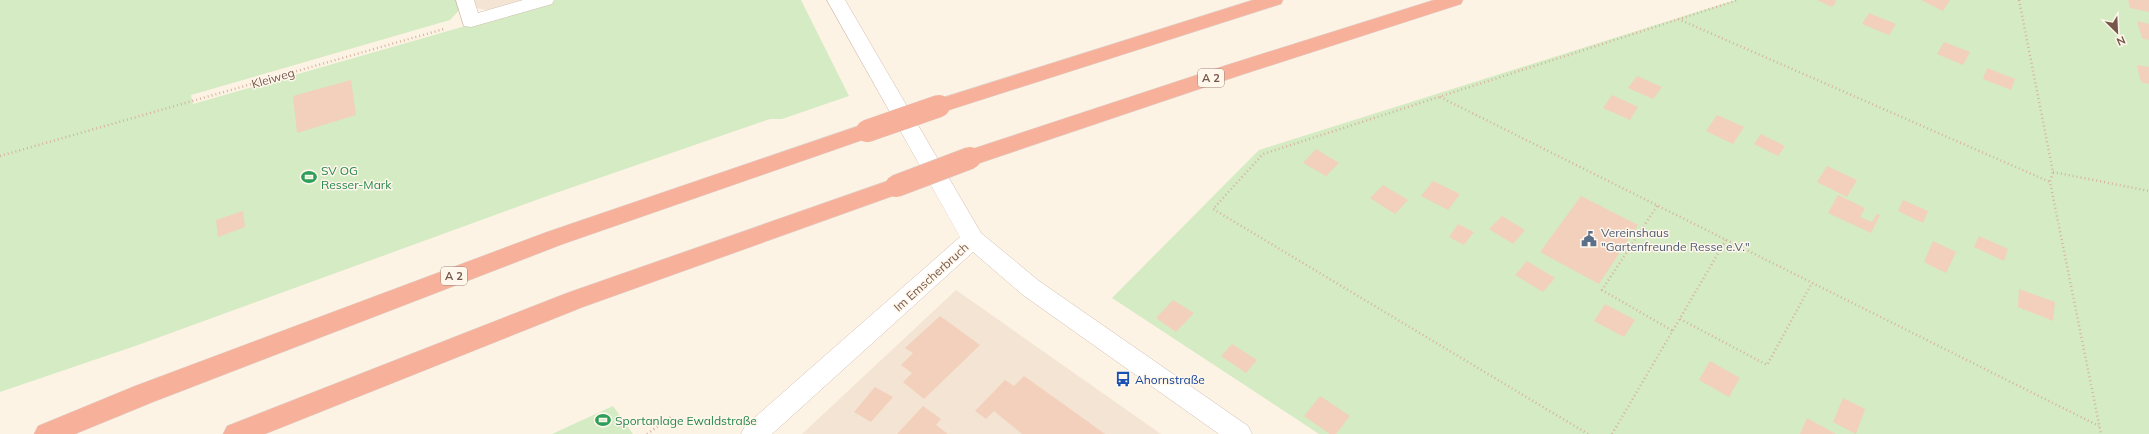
<svg xmlns="http://www.w3.org/2000/svg" width="2149" height="434" viewBox="0 0 2149 434" font-family="Mulish,sans-serif">
	<style>
		.residential { fill: #f4e4d3 }
		.green { fill: #d4ebc3 }
		.building { fill: #f2d0bc }
		.lines { fill: none; stroke-linecap: round; stroke-linejoin: round }
		.minor-casing { stroke: #d0bcae; stroke-width: 1 }
		.highway-casing { stroke: #dbd4d0; stroke-width: 1 }
		.path { stroke: #d7b39f; stroke-width: 2.5; stroke-dasharray: 1 3; stroke-linecap: butt }
		.minor { fill: #fff; fill-rule: evenodd }
		.highway { fill: #f7b19b; fill-rule: evenodd }
		.highway-bridge-casing { stroke: #dbd4d0; stroke-width: 23; stroke-linecap: butt }
		.highway-bridge { stroke: #f7b19b; stroke-width: 22 }
		.labels { text-anchor: middle; dominant-baseline: central; stroke-width: 3; stroke-linejoin: round; paint-order: stroke }
		.shield { fill: #fff7ec; stroke: #9f887b; stroke-width: 1 }
		.shield-label { font-size: 11px; font-weight: bold; fill: #76584a }
		.street-label { font-size: 12px; fill: #76584a; stroke: #fff7ec }
		.leisure-label { font-size: 12px; fill: #27864d; stroke: #fff7ec; text-anchor: start }
		.service-label { font-size: 12px; fill: #4e5e75; stroke: #fff7ec; text-anchor: start }
		.transit-label { font-size: 12px; fill: #164399; stroke: #fff7ec; text-anchor: start }
	</style>
	<rect width="100%" height="100%" fill="#fdf3e5"/>
	<!-- residential -->
	<path class="residential" d="M469 0H521L487 10 471 7Z
		M956 290 1161 434H802Z"/>
	<!-- green -->
	<path class="green" d="M0 0H459L461 8 450 20 191 95 193 104 556 0H801L849 96 782 119H770L550 195 138 345 0 392Z
		M1735 0H2149V434H1319L1112 298 1259 150Z
		M613 406 633 434H552Z"/>
	<!-- building -->
	<path class="building" d="M1817 0H1835L1836 2 1832 7Z
		M1921 0H1950L1943 11Z
		M2128 0H2149V12L2130 8Z
		M1869 13 1896 24 1889 35 1862 24Z
		M2137 21 2149 24V40L2142 38Z
		M1944 42 1970 52 1963 65 1937 54Z
		M2137 65 2149 67V84L2141 82Z
		M1987 68 2015 79 2011 90 1983 79Z
		M1637 76 1662 87 1653 99 1628 88Z
		M351 80 356 115 297 133 293 96Z
		M1612 95 1638 107 1630 120 1603 108Z
		M1717 115 1744 127 1733 144 1706 131Z
		M1761 134 1785 146 1778 156 1754 144Z
		M1316 149 1339 163 1326 176 1303 163Z
		M1827 166 1857 180 1847 197 1817 182Z
		M1433 181 1460 194 1448 210 1421 196Z
		M1383 185 1408 200 1395 214 1370 198Z
		M1838 195 1865 208 1860 217 1872 222 1877 214 1880 215 1871 233 1828 213Z
		M1581 196 1638 225 1599 284 1540 252Z
		M1903 200 1928 211 1923 223 1898 211Z
		M243 211 245 227 218 237 216 220Z
		M1502 216 1525 230 1513 244 1489 229Z
		M1458 224 1474 232 1464 245 1449 237Z
		M1979 236 2008 249 2004 261 1974 247Z
		M1933 241 1956 252 1946 273 1924 262Z
		M1527 261 1555 278 1543 292 1515 275Z
		M2019 289 2055 302 2053 321 2018 307Z
		M1173 300 1194 313 1176 332 1156 318Z
		M1605 304 1635 320 1624 337 1594 321Z
		M940 316 980 345 924 399 903 382 912 373 901 365 913 353 905 348Z
		M1232 344 1257 360 1246 373 1221 356Z
		M1710 361 1740 378 1729 397 1699 380Z
		M1024 376 1066 406 1105 434H1022L994 411 986 419 975 411 1005 380 1014 386Z
		M875 387 893 397 871 422 854 412Z
		M1320 396 1350 416 1336 434H1330L1304 416Z
		M1843 398 1865 409 1856 434 1833 422Z
		M923 406 941 419 936 425 948 434H897Z
		M1807 418 1836 434H1800Z"/>
	<g class="lines">
		<defs>
			<path id="minor" d="M456 0H474L478 13 523 0H554L552 4 471 27 464 26Z
				M827 0H845L981 233 1039 281 1248 426 1252 434H1219L1023 295 973 252 772 434H741L745 426 960 237Z"/>
			<path id="highway" d="M1253 0H1283L1281 4 946 111 939 113 932 111 929 106 932 101Z
				M1434 0H1463L1461 4 1241 75 977 164 970 166 963 164 959 158 963 152 1227 65Z
				M867 123 874 126 877 131 874 136 563 244 153 402 75 434H34L38 426 135 386 547 232Z
				M896 178 904 180 907 186 904 192 583 307 265 434H223L227 426 567 293Z"/>
		</defs>
		<!-- minor casing -->
		<use href="#minor" class="minor-casing"/>
		<!-- highway casing -->
		<use href="#highway" class="highway-casing"/>
		<!-- path -->
		<path class="path" d="M2019 0 2053 172 2050 182 2101 434
			M1678 19 2050 182
			M1440 97 2099 426
			M0 156 444 29
			M2053 172 2149 191
			M1657 206 1602 290 1673 331
			M1680 319 1767 365 1812 283
			M647 434 671 417
			M1588 434 1213 209 1263 154 1738 0
			M1612 434 1726 240"/>
		<!-- minor -->
		<use href="#minor" class="minor"/>
		<!-- highway -->
		<use href="#highway" class="highway"/>
		<defs>
			<path id="highway-bridge" d="M867 131 939 106
				M896 186 970 158"/>
		</defs>
		<!-- highway-bridge casing -->
		<use href="#highway-bridge" class="highway-bridge-casing"/>
		<!-- highway-bridge -->
		<use href="#highway-bridge" class="highway-bridge"/>
	</g>
	<!-- icons -->
	<defs>
		<symbol id="stadium-bare" viewBox="-9 -9 18 18"><path d="M0-5a6.5 5 0 1 0 0 10a6.5 5 0 1 0 0-10ZM-3.5-1.8h7v3.6h-7Z" fill="#2e9e5b" stroke="#fff7ec" stroke-width="2.5" paint-order="stroke"/></symbol>
		<symbol id="civic-bare" viewBox="-9 -9 18 18"><path d="M-.6-6.5H3V-4.5H.6V-3L4-1V1h2V6H-6V1h2V-1L-.6-3ZM-1.2 2.5V6h2.4V2.5Z" fill="#5c6f8a" stroke="#fff7ec" stroke-width="2.5" paint-order="stroke"/></symbol>
		<symbol id="bus-bare" viewBox="-9 -9 18 18"><path d="M-5-6H5V4H4V6H2V4H-2V6H-4V4H-5ZM-3.5-4V0h7V-4ZM-3.5 1.2v1.5H-2V1.2ZM2 1.2v1.5H3.5V1.2Z" fill="#1a4fb4" stroke="#fff7ec" stroke-width="2.5" paint-order="stroke"/></symbol>
	</defs>
	<g fill-rule="evenodd">
		<use href="#stadium-bare" x="298" y="166" width="22" height="22"/>
		<use href="#civic-bare" x="1578" y="228" width="22" height="22"/>
		<use href="#bus-bare" x="1112" y="368" width="22" height="22"/>
		<use href="#stadium-bare" x="592" y="409" width="22" height="22"/>
	</g>
	<g class="labels">
		<!-- shield labels -->
		<g class="shield">
			<rect x="1198" y="69" width="26" height="18" rx="3"/>
			<rect x="441" y="267" width="26" height="18" rx="3"/>
		</g>
		<g class="shield-label">
			<text x="1211" y="78">A 2</text>
			<text x="454" y="276">A 2</text>
		</g>
		<!-- street labels -->
		<g class="street-label">
			<text transform="translate(273 78) rotate(-16)">Kleiweg</text>
			<text transform="translate(931 277) rotate(-42)">Im Emscherbruch</text>
		</g>
		<!-- leisure labels -->
		<g class="leisure-label">
			<text x="321" y="170">SV OG<tspan x="321" dy="14">Resser-Mark</tspan></text>
			<text x="615" y="420">Sportanlage Ewaldstraße</text>
		</g>
		<!-- service labels -->
		<g class="service-label">
			<text x="1601" y="232">Vereinshaus<tspan x="1601" dy="14">"Gartenfreunde Resse e.V."</tspan></text>
		</g>
		<!-- transit labels -->
		<g class="transit-label">
			<text x="1135" y="379">Ahornstraße</text>
		</g>
	</g>
	<!-- north arrow -->
	<g transform="translate(2117 32) rotate(156)" stroke="#fff7ec" stroke-width="3" paint-order="stroke">
	<path d="M0-3L7 15L0 10L-7 15Z" fill="#76584a"/>
	<text y="-6" font-size="11" font-weight="bold" text-anchor="middle" fill="#76584a">N</text>
	</g>
</svg>
